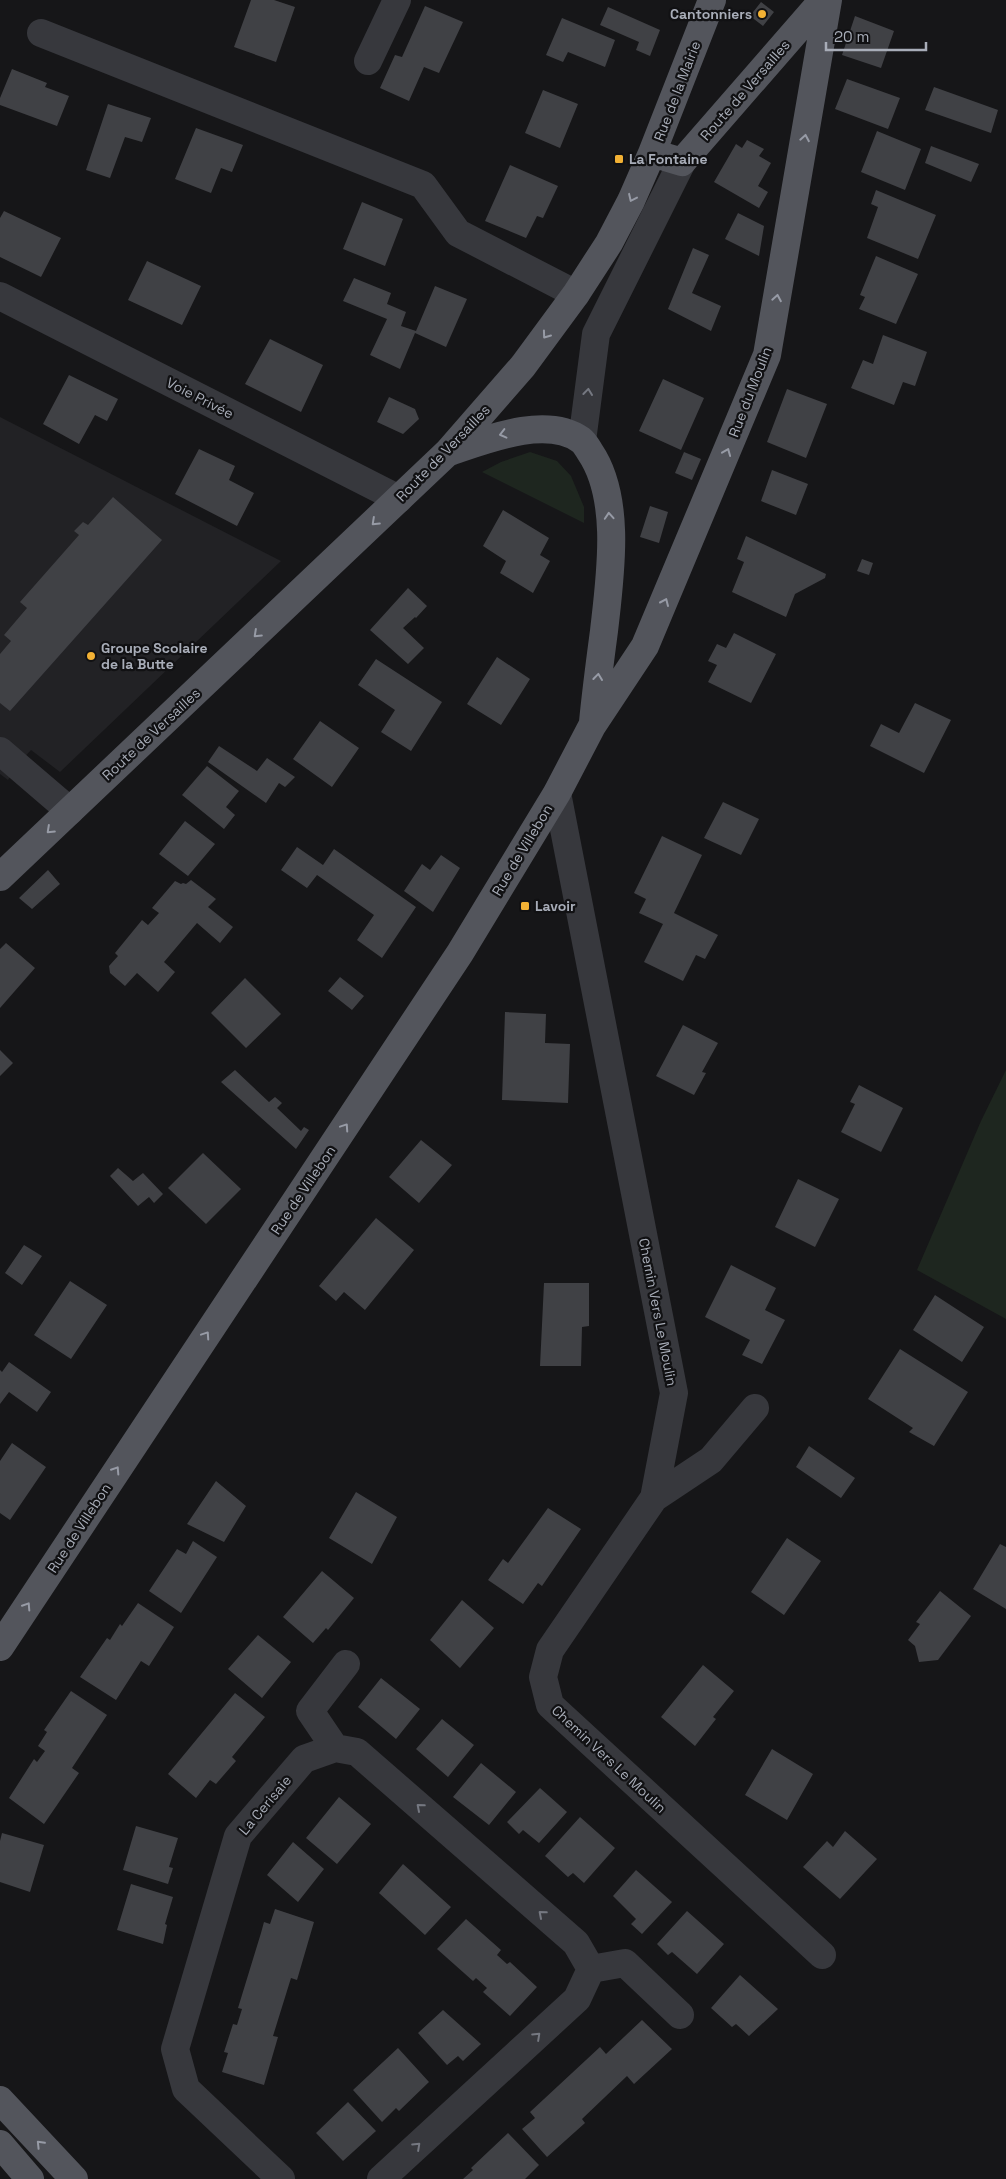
<svg xmlns="http://www.w3.org/2000/svg" width="1006" height="2179" viewBox="0 0 1006 2179" font-family="'Space Grotesk',sans-serif">
	<style>
		.built { fill: #222225 }
		.green { fill: #1e261f }
		.building { fill: #404145 }
		.lines { fill: none; stroke-linecap: round; stroke-linejoin: round }
		.minor { stroke: #37383d; stroke-width: 28 }
		.major { stroke: #53555c; stroke-width: 28 }
		.oneway { stroke: #979ba6 }
		.oneway2 { stroke: #757881 }
		.poi-dot { fill: #f2b134; stroke: #111113; stroke-width: 2 }
		.labels { text-anchor: middle; dominant-baseline: central; stroke-width: 4.5; stroke-linejoin: round; paint-order: stroke }
		.poi-label { font-size: 14px; font-weight: bold; fill: #a8adb8; stroke: #111113; text-anchor: start }
		.street-label { font-size: 14px; fill: #a8adb8; stroke: #111113 }
	</style>
	<rect width="100%" height="100%" fill="#161618"/>
	<!-- built -->
	<path class="built" d="M0 417 281 561 60 772 31 750 17 765 8 780 0 774Z"/>
	<!-- green -->
	<path class="green" d="M530 452 557 461 571 476 584 507V523L482 472 501 462Z
		M1006 1070V1319L917 1270 981 1121Z"/>
	<!-- building -->
	<path class="building" d="M251 0H274L295 7 276 62 234 47Z
		M761 2 774 12 763 26 750 16Z
		M425 6 463 22 439 73 424 67 409 101 380 88 395 55 402 57Z
		M608 7 660 30 650 56 636 50 639 42 600 25Z
		M855 16 894 31 881 68 842 55Z
		M562 18 615 40 605 67 568 52 563 62 546 55Z
		M12 69 47 83 45 87 69 96 57 126 0 105V98Z
		M847 79 900 98 888 129 835 109Z
		M934 87 998 110 991 133 925 110Z
		M543 90 578 104 560 148 525 133Z
		M108 104 151 118 142 142 125 137 110 178 86 170Z
		M196 128 243 145 232 172 221 168 211 193 175 179Z
		M877 131 921 149 905 190 861 172Z
		M747 140 764 149 759 156 771 163 758 186 768 192 759 208 714 182 736 144 742 148Z
		M931 146 979 164 971 182 925 163Z
		M510 165 558 186 543 218 537 216 526 238 485 221Z
		M876 190 936 215 918 259 867 238 878 207 871 204Z
		M362 202 403 219 385 266 343 249Z
		M4 211 61 238 41 277 0 257V218Z
		M738 213 764 226 759 256 725 239Z
		M693 248 709 255 692 293 721 306 711 331 668 309Z
		M876 256 918 274 896 324 859 309 865 297 860 295Z
		M147 261 201 286 182 325 128 300Z
		M354 278 391 293 387 304 406 312 401 326 416 331 435 286 467 299 446 347 415 333 400 369 370 355 387 319 343 301Z
		M883 335 927 352 915 386 903 382 894 405 851 388 863 360 873 364Z
		M270 339 323 365 301 412 245 384Z
		M69 375 118 399 107 421 95 415 79 444 43 424Z
		M663 379 704 398 681 450 639 431Z
		M787 389 827 404 806 458 767 442Z
		M389 397 415 409 419 419 403 434 377 422Z
		M199 449 235 466 229 480 254 493 237 526 175 494Z
		M684 452 701 459 692 480 675 473Z
		M772 470 808 484 796 515 761 501Z
		M113 497 162 540 10 711 0 703V654L11 641 4 635 27 608 20 602 79 535 74 531 83 522 88 525Z
		M650 506 668 512 659 543 640 537Z
		M503 510 549 538 540 555 550 561 533 593 500 573 506 561 483 546Z
		M746 536 826 574 825 578 795 594 786 617 732 592 744 562 737 559Z
		M862 559 873 563 869 575 857 571Z
		M408 588 427 606 416 618 415 617 403 628 424 648 408 664 370 630Z
		M734 633 776 654 751 703 708 682 717 665 708 661 717 644 726 648Z
		M497 657 530 679 501 725 467 704Z
		M376 659 442 702 411 751 381 732 395 710 358 685Z
		M915 703 951 720 924 773 870 746 881 724 899 733Z
		M320 721 359 748 332 787 293 759Z
		M219 746 257 771 267 758 295 777 285 787 279 783 266 803 208 762Z
		M207 766 239 791 226 807 235 815 224 829 182 795Z
		M723 802 759 819 741 855 704 838Z
		M185 821 215 844 188 876 159 854Z
		M662 836 702 855 674 913 718 935 705 959 696 955 683 981 644 962 663 924 639 913 646 899 634 893Z
		M297 847 323 865 334 849 416 907 382 958 357 940 374 915 317 875 307 888 281 870Z
		M441 855 460 868 433 912 404 891 422 864 430 870Z
		M48 870 60 884 32 909 19 898Z
		M191 880 216 899 208 907 233 927 220 943 197 923 164 962 175 972 158 992 137 973 125 986 110 973 109 966 118 956 115 953 142 920 148 925 159 913 152 908 175 881 181 884 183 883 186 884Z
		M6 943 35 968 0 1008V949Z
		M340 977 364 996 352 1010 328 991Z
		M245 978 281 1014 246 1048 211 1013Z
		M505 1012 546 1014 545 1043 570 1044 568 1103 502 1100Z
		M683 1025 718 1043 702 1072 706 1073 694 1095 656 1076Z
		M0 1050 13 1063 0 1076Z
		M235 1070 269 1102 275 1097 282 1103 277 1108 301 1131 304 1127 309 1130 296 1149 221 1082Z
		M859 1085 903 1108 881 1152 841 1132 855 1104 850 1102Z
		M421 1140 452 1165 419 1203 389 1177Z
		M203 1153 241 1189 206 1224 168 1188Z
		M118 1168 133 1181 143 1173 163 1194 154 1203 149 1197 138 1206 110 1176Z
		M798 1179 839 1199 815 1247 775 1227Z
		M376 1218 414 1250 365 1310 344 1292 336 1301 319 1286Z
		M24 1245 42 1256 22 1285 5 1273Z
		M731 1265 776 1288 765 1310 785 1320 762 1364 742 1355 750 1340 705 1317Z
		M70 1281 107 1305 71 1359 34 1335Z
		M544 1283H589V1326L582 1327 581 1366H540Z
		M935 1295 984 1327 962 1362 913 1330Z
		M900 1349 968 1392 934 1446 909 1432 913 1428 868 1399Z
		M9 1362 51 1392 37 1412 9 1392 0 1404V1370L2 1372Z
		M12 1443 46 1467 10 1520 0 1513V1461Z
		M809 1446 855 1478 841 1498 796 1467Z
		M216 1481 246 1506 224 1542 187 1524Z
		M356 1492 397 1517 372 1564 329 1538Z
		M548 1508 581 1529 542 1586 538 1583 523 1604 488 1580 503 1559 508 1563Z
		M787 1538 821 1561 784 1615 751 1592Z
		M193 1541 217 1557 181 1613 149 1591 177 1549 186 1554Z
		M1000 1544 1006 1547V1609L973 1589Z
		M322 1571 354 1598 328 1630 326 1628 313 1643 283 1617Z
		M940 1591 971 1616 938 1660 919 1662 915 1646 908 1640 920 1624 916 1622Z
		M462 1600 494 1628 460 1668 430 1640Z
		M138 1603 174 1627 149 1666 141 1661 116 1700 80 1677 107 1638 110 1640 120 1624 122 1626Z
		M258 1635 291 1662 262 1698 228 1669Z
		M703 1665 734 1691 713 1717 716 1719 695 1746 661 1717Z
		M381 1678 420 1709 396 1739 358 1707Z
		M71 1691 107 1715 72 1768 79 1773 44 1824 9 1798 34 1759 37 1762 45 1751 38 1746 47 1732 44 1730Z
		M235 1693 265 1717 232 1757 236 1761 216 1784 210 1780 196 1798 168 1774Z
		M442 1719 474 1745 448 1777 416 1749Z
		M772 1749 813 1774 787 1820 745 1795Z
		M481 1763 516 1792 489 1825 453 1797Z
		M540 1788 567 1812 539 1843 523 1830 519 1834 507 1822Z
		M339 1797 371 1824 337 1864 306 1838Z
		M580 1817 615 1848 584 1883 573 1873 568 1877 545 1856Z
		M136 1826 178 1838 169 1867 173 1868 168 1884 123 1870Z
		M845 1831 877 1859 840 1899 803 1867 827 1841 833 1847Z
		M2 1833 44 1845 30 1892 0 1882V1841Z
		M293 1842 324 1869 298 1902 267 1875Z
		M403 1864 451 1907 425 1935 379 1893Z
		M636 1870 672 1902 642 1934 631 1924 636 1919 613 1896Z
		M131 1884 173 1897 165 1924 167 1925 163 1944 117 1930Z
		M275 1909 314 1922 297 1980 291 1978 273 2036 278 2037 264 2085 222 2072 228 2053 224 2052 233 2024 237 2025 242 2009 238 2008 261 1933 264 1922 270 1924Z
		M687 1911 724 1944 697 1974 672 1952 668 1955 657 1944Z
		M466 1919 501 1950 497 1955 507 1964 510 1962 537 1987 510 2016 483 1992 487 1988 476 1978 473 1981 437 1949Z
		M740 1975 778 2009 749 2036 736 2024 732 2027 711 2008Z
		M443 2010 481 2044 463 2061 458 2056 447 2065 418 2033Z
		M642 2020 672 2049 634 2084 627 2076 582 2119 585 2123 547 2157 522 2129 535 2118 530 2112 600 2047 606 2054Z
		M398 2048 429 2082 399 2111 396 2108 382 2122 353 2090Z
		M348 2102 376 2131 343 2161 316 2133Z
		M508 2133 539 2165 525 2179H463L473 2170 471 2168Z"/>
	<g class="lines">
		<!-- minor -->
		<path class="minor" d="M41 33 423 185 458 233 576 294
			M368 61 397 0
			M0 296 399 499
			M582 441 596 334 682 162
			M0 751 70 811
			M557 793 674 1393 654 1498 550 1650 543 1677 550 1705 822 1955
			M654 1498 711 1460 755 1408
			M335 1748 310 1711 346 1664
			M591 1969 625 1963 680 2015
			M281 2179 186 2089 175 2049 238 1836 304 1759 335 1748 357 1752 576 1943 591 1969 577 1999 381 2179"/>
		<!-- major -->
		<path class="major" d="M652 153 682 162 823 0
			M449 452C485 440 546 415 581 440 585 443 588 449 590 452 622 499 610 577 604 631 600 661 596 691 593 722
			M0 877 448 452 523 366 576 294 609 243 631 201 652 153 712 0
			M0 1647 460 953 557 793 592 726 645 646 767 355 828 0
			M0 2100 74 2179
			M0 2144 30 2179"/>
	</g>
	<!-- one-way arrows -->
	<defs><path id="oneway-chevron" d="M-2-3.5L2.5 0L-2 3.5" fill="none" stroke-width="1.6" stroke-linecap="round" stroke-linejoin="round" transform="scale(1.25)"/></defs>
	<g class="oneway">
		<use href="#oneway-chevron" transform="translate(805 138) rotate(-80)"/>
		<use href="#oneway-chevron" transform="translate(632 198) rotate(115)"/>
		<use href="#oneway-chevron" transform="translate(777 298) rotate(-80)"/>
		<use href="#oneway-chevron" transform="translate(546 335) rotate(126)"/>
		<use href="#oneway-chevron" transform="translate(503 434) rotate(166)"/>
		<use href="#oneway-chevron" transform="translate(727 452) rotate(-68)"/>
		<use href="#oneway-chevron" transform="translate(609 516) rotate(-94)"/>
		<use href="#oneway-chevron" transform="translate(375 522) rotate(137)"/>
		<use href="#oneway-chevron" transform="translate(665 602) rotate(-66)"/>
		<use href="#oneway-chevron" transform="translate(257 634) rotate(137)"/>
		<use href="#oneway-chevron" transform="translate(598 677) rotate(-83)"/>
		<use href="#oneway-chevron" transform="translate(50 830) rotate(137)"/>
		<use href="#oneway-chevron" transform="translate(345 1127) rotate(-56)"/>
		<use href="#oneway-chevron" transform="translate(206 1335) rotate(-56)"/>
		<use href="#oneway-chevron" transform="translate(116 1470) rotate(-57)"/>
		<use href="#oneway-chevron" transform="translate(27 1606) rotate(-57)"/>
		<use href="#oneway-chevron" transform="translate(40 2144) rotate(-134)"/>
	</g>
	<g class="oneway2">
		<use href="#oneway-chevron" transform="translate(588 392) rotate(-83)"/>
		<use href="#oneway-chevron" transform="translate(420 1807) rotate(-139)"/>
		<use href="#oneway-chevron" transform="translate(542 1914) rotate(-139)"/>
		<use href="#oneway-chevron" transform="translate(537 2036) rotate(-43)"/>
		<use href="#oneway-chevron" transform="translate(417 2146) rotate(-43)"/>
	</g>
	<!-- markers -->
	<g class="poi-dot">
		<circle cx="762" cy="14" r="5"/>
		<rect x="614" y="154" width="10" height="10" rx="2.5"/>
		<circle cx="91" cy="656" r="5"/>
		<rect x="520" y="901" width="10" height="10" rx="2.5"/>
	</g>
	<g class="labels">
		<!-- poi labels -->
		<g class="poi-label">
			<text x="752" y="14" text-anchor="end">Cantonniers</text>
			<text x="629" y="159">La Fontaine</text>
			<text x="101" y="648">Groupe Scolaire<tspan x="101" dy="16">de la Butte</tspan></text>
			<text x="535" y="906">Lavoir</text>
		</g>
		<!-- street labels -->
		<g class="street-label">
			<text transform="translate(745 90) rotate(-49)">Route de Versailles</text>
			<text transform="translate(677 91) rotate(-69)">Rue de la Mairie</text>
			<text transform="translate(750 392) rotate(-69)">Rue du Moulin</text>
			<text transform="translate(200 398) rotate(27)">Voie Privée</text>
			<text transform="translate(443 453) rotate(-46)">Route de Versailles</text>
			<text transform="translate(151 734) rotate(-43)">Route de Versailles</text>
			<text transform="translate(522 850) rotate(-59)">Rue de Villebon</text>
			<text transform="translate(303 1190) rotate(-56)">Rue de Villebon</text>
			<text transform="translate(658 1312) rotate(79)">Chemin Vers Le Moulin</text>
			<text transform="translate(79 1528) rotate(-57)">Rue de Villebon</text>
			<text transform="translate(609 1759) rotate(43)">Chemin Vers Le Moulin</text>
			<text transform="translate(265 1805) rotate(-50)">La Cerisaie</text>
		</g>
	</g>
	<!-- scale -->
	<path d="M826 42v8h100v-8" fill="none" stroke="#a8adb8" stroke-width="2.5"/>
	<text x="834" y="42" font-size="15" fill="#a8adb8" stroke="#111113" stroke-width="4" paint-order="stroke">20 m</text>
</svg>
